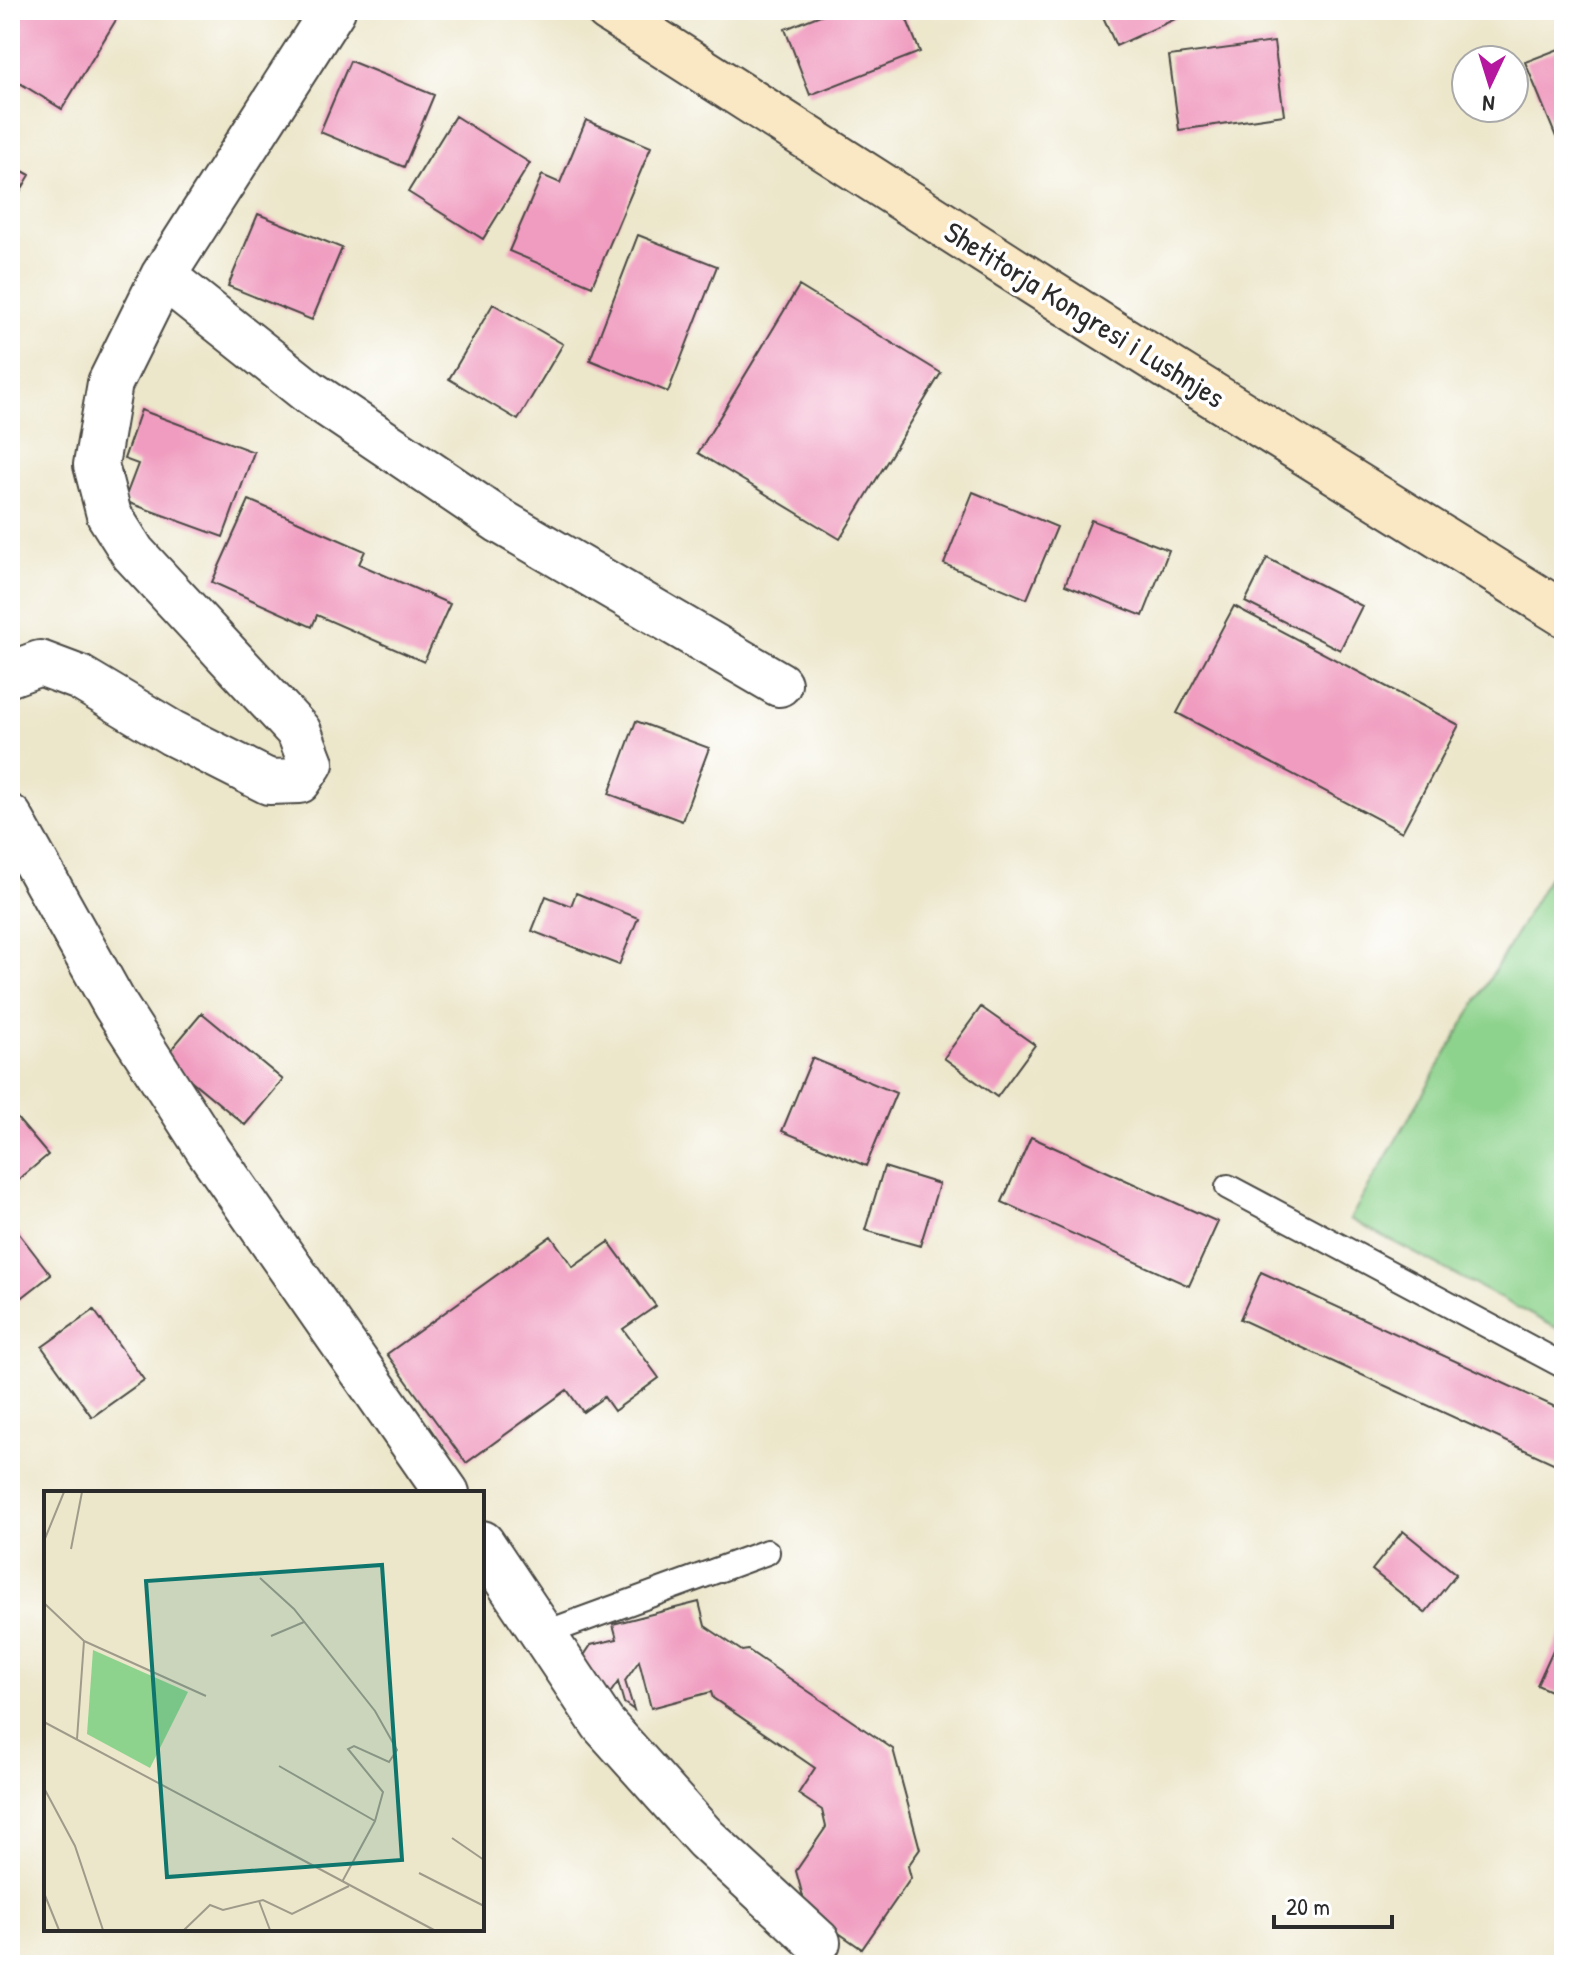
<svg xmlns="http://www.w3.org/2000/svg" width="1574" height="1975" viewBox="0 0 1574 1975" font-family="'Patrick Hand',sans-serif">
	<style>
		.green { fill: #8ed38d; stroke: #5c7f5c; stroke-width: 2 }
		.building { fill: #f09cc0 }
		.lines { fill: none; stroke-linecap: round; stroke-linejoin: round }
		.service-casing { stroke: #484743; stroke-width: 28 }
		.minor-casing { stroke: #484743; stroke-width: 48 }
		.secondary-casing { stroke: #484743; stroke-width: 48 }
		.service { stroke: #fff; stroke-width: 24 }
		.minor { stroke: #fff; stroke-width: 44 }
		.secondary { stroke: #fae7c3; stroke-width: 44 }
		.labels { text-anchor: middle; dominant-baseline: central; stroke-width: 7; stroke-linejoin: round; paint-order: stroke }
		.street-label { font-size: 30px; fill: #2b2b2b; stroke: #fff }
		.inset-road { fill: none; stroke: #9f9b8a; stroke-width: 2 }
		.view { fill: #0f766e; fill-opacity: 0.15; stroke: #0f766e; stroke-width: 4 }
		.inset-edge { fill: none; stroke: #2b2b2b; stroke-width: 4 }
	</style>
	<rect width="100%" height="100%" fill="#fff"/>
	<filter id="ink" filterUnits="userSpaceOnUse"><feTurbulence type="fractalNoise" baseFrequency=".0125" numOctaves="2"/><feDisplacementMap in="SourceGraphic" scale="16" xChannelSelector="R" yChannelSelector="G"/><feConvolveMatrix kernelMatrix="1 2 1 2 8 2 1 2 1" color-interpolation-filters="sRGB"/></filter>
	<filter id="wash" filterUnits="userSpaceOnUse"><feTurbulence type="fractalNoise" baseFrequency=".006" numOctaves="4" result="noise"/><feDisplacementMap in="SourceGraphic" scale="32" xChannelSelector="R" yChannelSelector="G"/><feGaussianBlur stdDeviation="1.8" result="paint"/><feColorMatrix in="noise" values="0 0 0 0 0 0 0 0 0 0 0 0 0 0 0 0 0 1.4 0 .05"/><feComposite in="paint" operator="in"/></filter>
	<g filter="url(#wash)">
		<rect width="100%" height="100%" fill="#ece6ca"/>
		<!-- green -->
		<path class="green" d="M1564 851V1332L1350 1219Z"/>
		<g id="blocks">
			<!-- building -->
			<path class="building" d="M10 10H122L62 109 10 77Z
				M833 10H903L920 52 810 95 785 29Z
				M1100 10H1195L1116 46Z
				M1274 42 1284 115 1179 130 1169 56Z
				M1564 47V134L1556 137 1525 62Z
				M350 61 434 95 404 167 320 132Z
				M455 116 530 163 483 239 408 192Z
				M586 120 651 147 592 286 509 251 542 175 560 183Z
				M10 164 30 175 10 209Z
				M258 214 342 248 312 320 228 286Z
				M638 235 717 266 668 392 590 360Z
				M799 286 941 373 840 539 698 453Z
				M493 304 563 344 518 420 449 379Z
				M141 410 254 452 223 537 124 501 138 464 124 459Z
				M973 492 1057 527 1027 599 944 564Z
				M249 500 365 551 359 564 450 604 424 662 317 615 312 627 212 582Z
				M1091 520 1169 550 1143 616 1065 585Z
				M1267 558 1362 606 1340 650 1245 602Z
				M1234 606 1459 725 1402 832 1177 713Z
				M636 721 709 748 682 821 609 794Z
				M576 893 638 918 619 965 532 931 546 896 571 906Z
				M981 1007 1035 1045 997 1097 944 1058Z
				M202 1013 283 1080 245 1125 164 1058Z
				M812 1058 896 1093 866 1166 782 1131Z
				M10 1110 48 1155 10 1187Z
				M1031 1137 1218 1222 1189 1286 1002 1202Z
				M884 1167 939 1184 920 1246 865 1230Z
				M10 1222 51 1275 10 1307Z
				M551 1236 573 1267 609 1242 656 1306 623 1329 659 1378 614 1411 604 1397 583 1412 567 1390 466 1463 387 1354Z
				M1261 1272 1564 1411V1468L1240 1319Z
				M94 1310 144 1380 92 1417 42 1347Z
				M1403 1531 1456 1574 1425 1613 1372 1570Z
				M699 1602 705 1626 742 1651 748 1650 893 1749 920 1849 908 1866 911 1878 862 1949 807 1911 796 1871 826 1827 822 1810 798 1794 815 1768 713 1698 711 1692 651 1708 639 1661 625 1681 634 1710 624 1703 618 1682 606 1699 571 1675 591 1645 617 1639 613 1624Z
				M1564 1626V1697L1537 1685Z"/>
		</g>
	</g>
	<g filter="url(#ink)">
		<use href="#blocks" fill-opacity="0" stroke="#484743" stroke-width="2"/>
		<g class="lines">
			<defs>
				<path id="service" d="M1228 1187 1564 1366
					M543 1634 767 1552"/>
				<path id="minor" d="M163 276 309 392 500 521 779 684
					M10 674 40 663 80 678 172 733 269 782 299 781 311 763 299 732 133 553 109 515 96 465 110 383 163 276 333 10
					M10 817 115 1005 209 1151 447 1493
					M482 1543 603 1724 706 1839 818 1942"/>
				<path id="secondary" d="M608 10 1097 323 1564 614"/>
			</defs>
			<!-- service casing -->
			<use href="#service" class="service-casing"/>
			<!-- minor casing -->
			<use href="#minor" class="minor-casing"/>
			<!-- secondary casing -->
			<use href="#secondary" class="secondary-casing"/>
			<!-- service -->
			<use href="#service" class="service"/>
			<!-- minor -->
			<use href="#minor" class="minor"/>
			<!-- secondary -->
			<use href="#secondary" class="secondary"/>
		</g>
	</g>
	<g class="labels">
		<!-- street labels -->
		<g class="street-label">
			<text transform="translate(1085 314) rotate(32)">Shetitorja Kongresi i Lushnjes</text>
		</g>
	</g>
	<!-- overview -->
	<g transform="translate(44 1491)">
		<rect width="440" height="440" fill="#ece6ca"/>
		<path d="M49 159 144 201 106 277 43 243Z" fill="#8ed38d"/>
		<path class="inset-road" d="M0 50 20 1M27 58 38 1M216 87 250 118 331 220 353 259 345 271 310 255 304 258 339 301 331 330 298 391M0 112 40 150 33 248M227 145 260 131M40 150 162 205M0 231 390 439M235 275 331 330M0 297 31 355 59 439M408 347 440 369M375 382 440 415M0 402 15 439M215 410 226 439M140 439 166 414 179 419 219 409 248 423 305 395"/>
		<path class="view" d="M338 74 358 369 123 386 102 90Z"/>
		<rect width="440" height="440" class="inset-edge"/>
	</g>
	<!-- margin -->
	<rect width="1574" height="1975" fill="none" stroke="#fff" stroke-width="40"/>
	<!-- north arrow -->
	<g transform="translate(1490 84) rotate(184)"><circle r="38" fill="#ffffff" stroke="#aaaaaa" stroke-width="2"/>
	<path d="M0-6L14 30L0 20L-14 30Z" fill="#b5179e"/>
	<text y="-12" font-size="22" font-weight="bold" text-anchor="middle" fill="#2b2b2b">N</text>
	</g>
	<!-- scale -->
	<path d="M1274 1915v12h118v-12" fill="none" stroke="#2b2b2b" stroke-width="4"/>
	<text x="1286" y="1915" font-size="24" fill="#2b2b2b" stroke="#ffffff" stroke-width="6" paint-order="stroke">20 m</text>
</svg>
